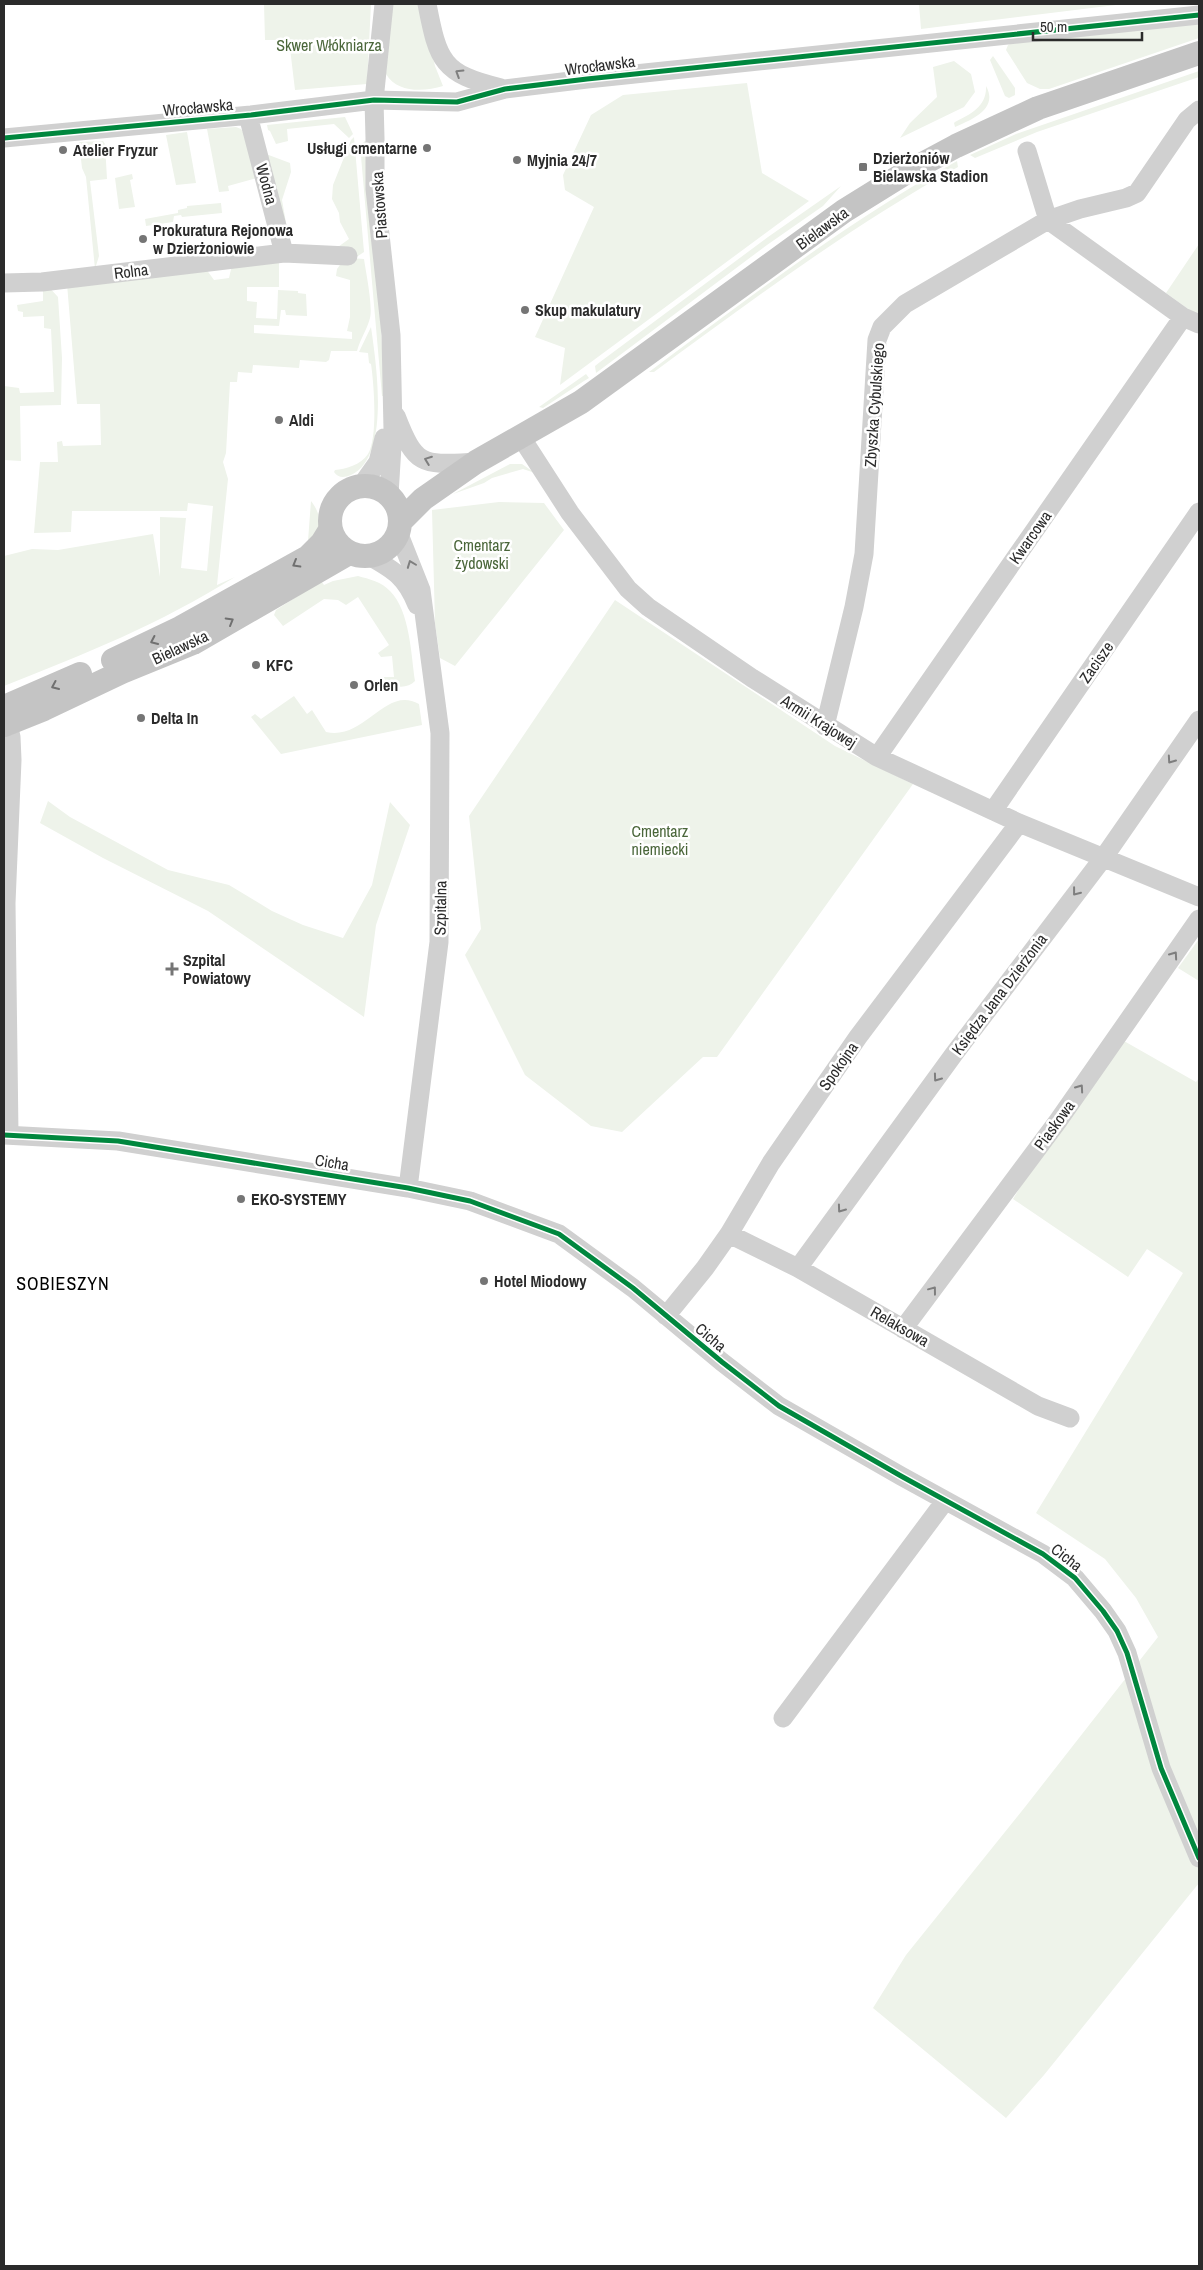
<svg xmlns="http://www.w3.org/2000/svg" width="1203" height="2270" viewBox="0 0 1203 2270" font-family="'Archivo Narrow',sans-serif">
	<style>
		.green { fill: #eef3ea }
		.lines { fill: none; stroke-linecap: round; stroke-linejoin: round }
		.minor { stroke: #d0d0d0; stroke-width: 19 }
		.major { stroke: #c4c4c4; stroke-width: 24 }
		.cycleway-casing { stroke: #fff; stroke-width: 8 }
		.cycleway { stroke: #00873e; stroke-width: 5 }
		.oneway { stroke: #7e7e7e }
		.oneway2 { stroke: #707070 }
		.poi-dot { fill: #757575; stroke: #fff; stroke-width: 2 }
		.labels { text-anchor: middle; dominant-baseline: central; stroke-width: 5; stroke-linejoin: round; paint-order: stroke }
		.park-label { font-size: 16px; fill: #4a663a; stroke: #fff }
		.street-label { font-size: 16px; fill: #2b2b2b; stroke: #fff }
		.poi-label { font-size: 16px; font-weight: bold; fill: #2b2b2b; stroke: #fff; text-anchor: start }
		.neighbourhood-label { font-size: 18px; letter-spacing: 1px; fill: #000; stroke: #fff }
	</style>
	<rect width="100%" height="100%" fill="#fff"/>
	<!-- green -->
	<path class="green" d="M264 4H371L367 84 295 90 289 40H265Z
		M392 4H420L435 66 443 86C424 92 397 93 386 74Z
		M919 4H1124L921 29Z
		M1199 21V38L1049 89H1040L1027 83 1006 50 1008 45 1016 41Z
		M993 56 1015 88V95L1009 98 1005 96 990 60Z
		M954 61 971 74 975 92 964 107 900 138 910 123 937 97 933 67Z
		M1199 71V77L1037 132 975 158 970 155 1016 134Z
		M747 83 762 173 809 201 560 385 565 348 535 337 594 207 565 190 563 175 591 115 623 95Z
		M986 86C999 109 971 120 955 127L954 123 955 122C971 114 987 106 986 86Z
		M345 117 353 134 349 138 334 124 287 129 288 141 276 144 270 131 268 130 267 125Z
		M236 127 241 129 245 135 257 178 228 186 229 191 219 192 207 129Z
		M187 132 196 183 176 185 166 135Z
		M354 137 364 252 358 256 331 252 349 239 340 222 339 213 332 199 333 185 351 140Z
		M103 141 105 144 107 179 90 181 99 256 95 269 86 177 82 168 79 142Z
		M365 141H367L380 300 384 396H382L360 145Z
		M266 154 290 163 291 172 282 200 288 234Z
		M957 161 958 167C851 226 752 300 654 372H649C749 298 848 221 957 161Z
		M132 174 133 179 130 180 135 207 119 209 115 178Z
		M841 186 823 206 767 245 596 373 595 366 600 362 768 237Z
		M221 203 222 213 182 217 181 215 174 216 173 222 146 226 145 219 178 213V210L187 208V206Z
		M1199 244V317L1166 293Z
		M351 258 364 259C366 273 373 306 370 318 367 330 360 339 357 351H331L329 360 326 362 300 360 299 368 253 365 252 373 238 372 237 382H230L226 453 223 462 228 479 217 585 235 577C160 624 85 654 4 686V556L32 549 58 550 153 534 160 577V517L186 518 181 568 207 571 213 506 188 503 187 511H72L71 532 34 533 40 462H58L57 442 62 441 63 446 101 445 100 404H77L67 284 206 269 214 280 229 278 232 265 279 262V287H247V301L257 302 256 318 277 319 278 290 298 291V293L306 294 307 316 286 315 285 310H281L279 326 254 325V333L352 339V332L347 331 350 317V280L336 276 337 269 340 265H351Z
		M47 285 58 297 62 358 61 405 20 406 21 461 4 460V386L19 388 20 393 54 392 51 329 44 328V316L23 317V312L18 311 17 305 43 301V286Z
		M371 327C376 362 391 457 351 475 344 478 338 478 334 472L335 470C345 469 361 465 368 454 378 437 374 384 371 364L369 363 368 353 359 352Z
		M586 374 589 378 584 381 543 408 539 407Z
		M510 464H522L535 473 523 469 492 478 484 483 453 494Z
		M311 501C319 511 321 521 319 534L308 541Z
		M499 502 544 503 564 530 455 666 440 658 435 623 432 510Z
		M358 576C369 579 382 582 390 591 410 611 411 654 415 681 407 690 389 688 383 677H394L392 656 381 657 378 653 389 645 358 597 346 605 338 600 324 599 283 626 274 615 276 610 321 581 324 585 333 581Z
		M615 600 835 746 913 784 717 1057H703L622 1132 591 1126 525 1075 465 955 481 929 469 816Z
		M294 696 307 714 312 710 326 732C365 741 385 685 419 704L422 725 281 754 251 717 255 714 261 719Z
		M48 801 70 817 168 870 229 885 272 911 303 925 343 938 372 885 390 802 410 825 376 925 364 1017 208 911 103 858 40 823Z
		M1199 939V981L1178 968Z
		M1124 1041 1196 1082 1199 1078V1883L1044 2075 1006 2118 873 2008 906 1955 1025 1807 1158 1637 1136 1598 1105 1559 1036 1513 1183 1273 1147 1249 1128 1277 1013 1199 1032 1168Z"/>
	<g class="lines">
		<!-- minor -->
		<path class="minor" d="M384 4 374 100 375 138V189L391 335 393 430 389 495
			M427 4C438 61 442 74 501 88
			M251 115 250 123 284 253
			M4 138 251 115 374 100 457 102 505 89 587 79 1199 15
			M1027 151 1048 220 1183 317 1199 324
			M4 283 42 282 284 253 348 256
			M396 416C416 468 423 465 476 462
			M521 437 570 513 628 589 648 607 752 678 877 757 1019 823 1199 897
			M361 486 378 462 384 438
			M398 532 421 590 440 733 439 942 408 1188
			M369 556C394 570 406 577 417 605
			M5 710 11 737 12 760 6 903 9 1134
			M825 726 854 607 864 554 877 340 882 327 905 304 1048 220 1080 209 1126 198 1137 193 1187 120 1199 110
			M877 757 1183 317
			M993 811 1199 512
			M4 1135 118 1141 408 1188 470 1201 559 1234 633 1288 722 1362 779 1406 901 1476 1043 1554 1075 1578 1103 1611 1117 1631 1127 1653 1161 1768 1199 1858
			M729 1234 798 1268 1038 1406 1070 1418
			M798 1268 954 1054 1104 857 1199 720
			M666 1316 705 1268 729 1234 771 1163 858 1037 1019 823
			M903 1329 1058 1121 1199 919
			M783 1718 945 1501"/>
		<!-- major -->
		<path class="major" d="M330 521a35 35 0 1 1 70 0a35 35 0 1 1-70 0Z
			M400 522 423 499 476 462 581 402 844 211 902 175 956 146 1038 108 1199 53
			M113 660 180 628 308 557 322 543 330 530
			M4 707 80 674
			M4 725 44 709 122 672 193 643 349 553"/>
		<defs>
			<path id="cycleway" d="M4 138 251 115 374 100 457 102 505 89 587 79 1199 15
				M4 1135 118 1141 408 1188 470 1201 559 1234 633 1288 722 1362 779 1406 901 1476 1043 1554 1075 1578 1103 1611 1117 1631 1127 1653 1161 1768 1199 1858"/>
		</defs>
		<!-- cycleway casing -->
		<use href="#cycleway" class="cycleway-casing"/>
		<!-- cycleway -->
		<use href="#cycleway" class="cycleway"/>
	</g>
	<!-- one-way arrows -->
	<defs><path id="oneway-chevron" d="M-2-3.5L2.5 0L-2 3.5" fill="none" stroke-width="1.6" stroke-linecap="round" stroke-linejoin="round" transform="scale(1.25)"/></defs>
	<g class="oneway">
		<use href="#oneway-chevron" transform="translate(459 73) rotate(-148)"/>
		<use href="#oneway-chevron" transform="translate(428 460) rotate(-159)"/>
		<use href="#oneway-chevron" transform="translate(411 564) rotate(-111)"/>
		<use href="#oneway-chevron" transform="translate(1171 760) rotate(125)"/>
		<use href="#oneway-chevron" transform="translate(1076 892) rotate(128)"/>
		<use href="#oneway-chevron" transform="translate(1174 955) rotate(-55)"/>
		<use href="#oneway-chevron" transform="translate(937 1078) rotate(126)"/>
		<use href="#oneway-chevron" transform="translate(1080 1088) rotate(-55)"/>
		<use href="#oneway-chevron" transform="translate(841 1209) rotate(126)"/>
		<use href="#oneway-chevron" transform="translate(933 1290) rotate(-53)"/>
	</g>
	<g class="oneway2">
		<use href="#oneway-chevron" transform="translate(296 564) rotate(150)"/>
		<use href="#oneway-chevron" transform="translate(230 621) rotate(-30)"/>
		<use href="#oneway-chevron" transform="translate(154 641) rotate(155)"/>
		<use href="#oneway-chevron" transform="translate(55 686) rotate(156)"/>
	</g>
	<!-- markers -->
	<g class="poi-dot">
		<circle cx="427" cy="148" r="5"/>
		<circle cx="63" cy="150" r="5"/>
		<circle cx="517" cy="160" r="5"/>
		<rect x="858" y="162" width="10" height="10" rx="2.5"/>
		<circle cx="143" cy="239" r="5"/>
		<circle cx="525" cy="310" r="5"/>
		<circle cx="279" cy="420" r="5"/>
		<circle cx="256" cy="665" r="5"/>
		<circle cx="354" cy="685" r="5"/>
		<circle cx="141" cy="718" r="5"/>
		<path d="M169.5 961.5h5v5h5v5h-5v5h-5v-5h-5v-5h5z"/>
		<circle cx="241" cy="1199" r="5"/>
		<circle cx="484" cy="1281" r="5"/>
	</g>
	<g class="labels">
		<!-- park labels -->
		<g class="park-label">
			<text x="329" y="45">Skwer Włókniarza</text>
			<text x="482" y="545">Cmentarz<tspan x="482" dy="18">żydowski</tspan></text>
			<text x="660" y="831">Cmentarz<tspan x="660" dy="18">niemiecki</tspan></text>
		</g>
		<!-- street labels -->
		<g class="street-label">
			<text transform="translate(600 65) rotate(-7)">Wrocławska</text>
			<text transform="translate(198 107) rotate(-5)">Wrocławska</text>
			<text transform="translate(267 184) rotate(75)">Wodna</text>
			<text transform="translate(379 205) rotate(-94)">Piastowska</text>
			<text transform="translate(822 228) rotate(-36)">Bielawska</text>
			<text transform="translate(131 271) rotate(-7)">Rolna</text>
			<text transform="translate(874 405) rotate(-86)">Zbyszka Cybulskiego</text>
			<text transform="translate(1030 537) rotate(-55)">Kwarcowa</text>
			<text transform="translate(180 647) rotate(-25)">Bielawska</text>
			<text transform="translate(1096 662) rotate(-55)">Zacisze</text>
			<text transform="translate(819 721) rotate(32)">Armii Krajowej</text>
			<text transform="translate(440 908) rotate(-89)">Szpitalna</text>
			<text transform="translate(999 994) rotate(-53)">Księdza Jana Dzierżonia</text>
			<text transform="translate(838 1066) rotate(-55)">Spokojna</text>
			<text transform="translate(1054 1125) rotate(-54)">Piaskowa</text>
			<text transform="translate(332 1162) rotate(9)">Cicha</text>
			<text transform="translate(900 1326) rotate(30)">Relaksowa</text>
			<text transform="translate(711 1337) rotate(40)">Cicha</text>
			<text transform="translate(1067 1557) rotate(38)">Cicha</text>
		</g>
		<!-- poi labels -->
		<g class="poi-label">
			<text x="417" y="148" text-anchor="end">Usługi cmentarne</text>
			<text x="73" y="150">Atelier Fryzur</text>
			<text x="873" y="158">Dzierżoniów<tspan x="873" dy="18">Bielawska Stadion</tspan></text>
			<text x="527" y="160">Myjnia 24/7</text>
			<text x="153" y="230">Prokuratura Rejonowa<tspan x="153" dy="18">w Dzierżoniowie</tspan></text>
			<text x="535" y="310">Skup makulatury</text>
			<text x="289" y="420">Aldi</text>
			<text x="266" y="665">KFC</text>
			<text x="364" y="685">Orlen</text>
			<text x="151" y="718">Delta In</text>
			<text x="183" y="960">Szpital<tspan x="183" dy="18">Powiatowy</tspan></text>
			<text x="251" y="1199">EKO-SYSTEMY</text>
			<text x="494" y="1281">Hotel Miodowy</text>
		</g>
		<!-- neighbourhood labels -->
		<g class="neighbourhood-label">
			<text x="63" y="1283">SOBIESZYN</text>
		</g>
	</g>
	<!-- border -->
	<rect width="1203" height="2270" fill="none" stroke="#2b2b2b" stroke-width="10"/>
	<!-- scale -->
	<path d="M1033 32v8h109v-8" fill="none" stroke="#2b2b2b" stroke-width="2.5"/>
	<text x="1040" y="32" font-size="15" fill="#2b2b2b" stroke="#ffffff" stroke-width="4" paint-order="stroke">50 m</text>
</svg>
